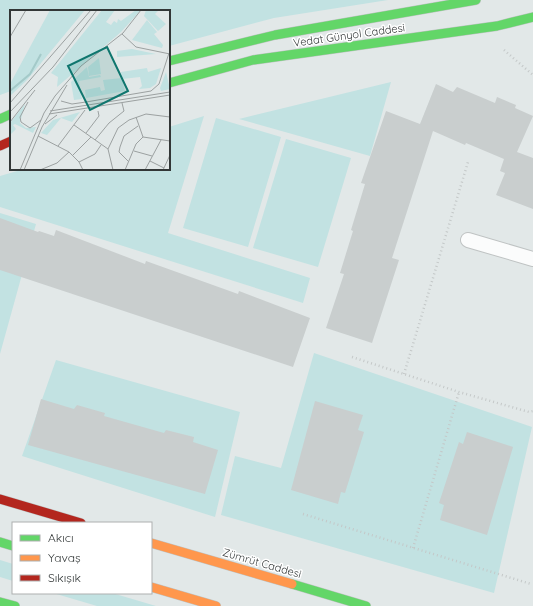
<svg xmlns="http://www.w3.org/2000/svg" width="533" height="606" viewBox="0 0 533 606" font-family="Quicksand,sans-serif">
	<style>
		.green { fill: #c2e2e2 }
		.building { fill: #c9cece }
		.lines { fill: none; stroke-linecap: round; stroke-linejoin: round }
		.lane-casing { stroke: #bfc3c3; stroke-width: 16 }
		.fast-casing { stroke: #bfc3c3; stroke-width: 10 }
		.slow-casing { stroke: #bfc3c3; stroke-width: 10 }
		.jam-casing { stroke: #bfc3c3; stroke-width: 10 }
		.path { stroke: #c4c8c8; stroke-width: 2.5; stroke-dasharray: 1 3; stroke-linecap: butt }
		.lane { stroke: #fbfcfc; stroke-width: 14 }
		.fast { stroke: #63d668; stroke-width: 9 }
		.slow { stroke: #ff974d; stroke-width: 9 }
		.jam { stroke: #b3261e; stroke-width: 9 }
		.labels { text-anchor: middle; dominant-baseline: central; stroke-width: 3; stroke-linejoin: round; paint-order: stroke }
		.street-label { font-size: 11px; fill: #323737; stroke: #fff }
		.inset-river { fill: none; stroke: #a4cac9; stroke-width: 2 }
		.inset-road { fill: none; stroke: #9ca1a1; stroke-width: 1 }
		.view { fill: #0f766e; fill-opacity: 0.15; stroke: #0f766e; stroke-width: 2 }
		.inset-edge { fill: none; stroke: #323737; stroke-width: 2 }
	</style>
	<rect width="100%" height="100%" fill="#e2e8e8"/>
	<!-- green -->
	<path class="green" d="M0 0H388L274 18 169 46V11H11V91L0 95Z
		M391 82 370 156 239 119Z
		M204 116 168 233 310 278 303 303 0 207V176L24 169H169V127Z
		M216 118 281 137 248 247 183 228Z
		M286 139 351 158 318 267 253 248Z
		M0 213 36 224 0 354Z
		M314 353 532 427 494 593 221 515 235 456 281 468Z
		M56 360 240 412 215 517 22 456Z
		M0 560 13 564V581L0 577Z
		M53 593H112L156 606H97Z"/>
	<!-- building -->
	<path class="building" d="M436 84 453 92 457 87 495 103 497 97 516 105 515 108 533 116 517 152 533 158V209L496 195 505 173 500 171 504 159 466 143 465 145 433 131 392 258 399 260 372 343 326 328 344 274 340 273 353 231 351 230 365 184 361 183 386 111 420 124Z
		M0 218 38 232 39 231 54 236 56 230 145 264 146 261 238 294 239 291 310 318 293 367 0 270Z
		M41 399 74 409 77 405 105 413 104 416 164 433 166 430 194 437 193 442 218 450 205 494 28 445Z
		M315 401 363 415 358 430 364 432 345 493 341 492 338 504 291 490Z
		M467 432 513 447 487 535 440 520 444 505 439 503 459 442 463 444Z"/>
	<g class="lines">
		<defs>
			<path id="lane" d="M468 240 533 259"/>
			<path id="fast" d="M169 61 275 35 476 0
				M169 83 253 60 497 26 533 17
				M0 119 11 114
				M0 542 13 546
				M292 584 366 606
				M0 602 15 606"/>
			<path id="slow" d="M151 543 292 584
				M151 587 216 606"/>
			<path id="jam" d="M0 146 11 141
				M0 499 81 523"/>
		</defs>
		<!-- lane casing -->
		<use href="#lane" class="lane-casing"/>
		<!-- fast casing -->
		<use href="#fast" class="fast-casing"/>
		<!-- slow casing -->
		<use href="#slow" class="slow-casing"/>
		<!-- jam casing -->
		<use href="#jam" class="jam-casing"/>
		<!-- path -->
		<path class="path" d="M504 50 533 75
			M352 357 459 392 529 412 533 411
			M404 374 468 162
			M303 514 531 584
			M413 548 459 392"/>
		<!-- lane -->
		<use href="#lane" class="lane"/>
		<!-- fast -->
		<use href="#fast" class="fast"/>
		<!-- slow -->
		<use href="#slow" class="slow"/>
		<!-- jam -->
		<use href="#jam" class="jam"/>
	</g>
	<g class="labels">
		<!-- street labels -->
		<g class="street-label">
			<text transform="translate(349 35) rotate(-8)">Vedat Günyol Caddesi</text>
			<text transform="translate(262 563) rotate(16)">Zümrüt Caddesi</text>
		</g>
	</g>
	<!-- overview -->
	<g transform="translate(10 10)">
		<rect width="160" height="160" fill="#e2e8e8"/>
		<path d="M40 0H75L17 70 0 86V74ZM92 0H105L96 12 101 15 104 11 107 13 108 9 111 11 126 0H131L111 22 47 77 48 67 41 63ZM136 0H149L145 4 156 14 148 21 134 6ZM137 10 147 22 144 24 153 35 152 38 122 30ZM122 39 146 44 107 47V41ZM89 48 91 64 79 66 78 57ZM77 57 79 67 90 65 91 67 69 71 72 89 64 90 61 72ZM137 58 138 62 151 58 146 74 140 78 129 79 132 76 130 67 112 69 115 81 76 88 75 80 90 77 91 81 95 80 93 70 112 68 111 62ZM156 62 160 79 151 81 150 78ZM15 94 10 113 16 118 26 117 23 123 5 114 3 115 6 119 0 125V113ZM70 102 62 112 51 108 37 125 31 123 43 110Z" fill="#c2e2e2"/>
		<path class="inset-river" d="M0 81 20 64 31 44"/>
		<path class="inset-road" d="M112 24 126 37 160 44M0 27 16 0M51 91 62 94 76 92 141 81 149 74 159 43M18 92 10 107 11 112 20 118 31 110M0 93 81 0M40 101 160 82M0 102 43 57 87 0M39 104 160 85M126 107 133 127M0 112 25 80M35 114 47 105M64 115 98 139M76 123 89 106 88 101M28 126 59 142 69 152 73 160M85 130 99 113 114 101 112 93M48 136 75 100M124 141 142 146M63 145 81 127M140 151 154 158M69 152 85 144 91 135M119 152 109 142 110 137 114 126 128 116M10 160 34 103 45 86 71 56 113 23 131 0M14 160 32 117 57 75M30 160 47 153 59 142M103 160 98 139 108 118 119 110 136 104 160 107M115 160 126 134 133 127 160 131M135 160 151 130M153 160 160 145"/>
		<path class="view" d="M97 37 118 81 80 100 58 56Z"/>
		<rect width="160" height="160" class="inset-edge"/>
	</g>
	<!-- legend -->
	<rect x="12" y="522" width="140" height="72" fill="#ffffff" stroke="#adafaf"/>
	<rect x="20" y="535" width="20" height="6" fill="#63d668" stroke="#adafaf"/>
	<text x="48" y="542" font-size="12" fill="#323737">Akıcı</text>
	<rect x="20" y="555" width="20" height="6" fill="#ff974d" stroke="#adafaf"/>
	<text x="48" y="562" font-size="12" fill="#323737">Yavaş</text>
	<rect x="20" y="575" width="20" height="6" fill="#b3261e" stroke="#adafaf"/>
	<text x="48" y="582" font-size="12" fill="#323737">Sıkışık</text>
</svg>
